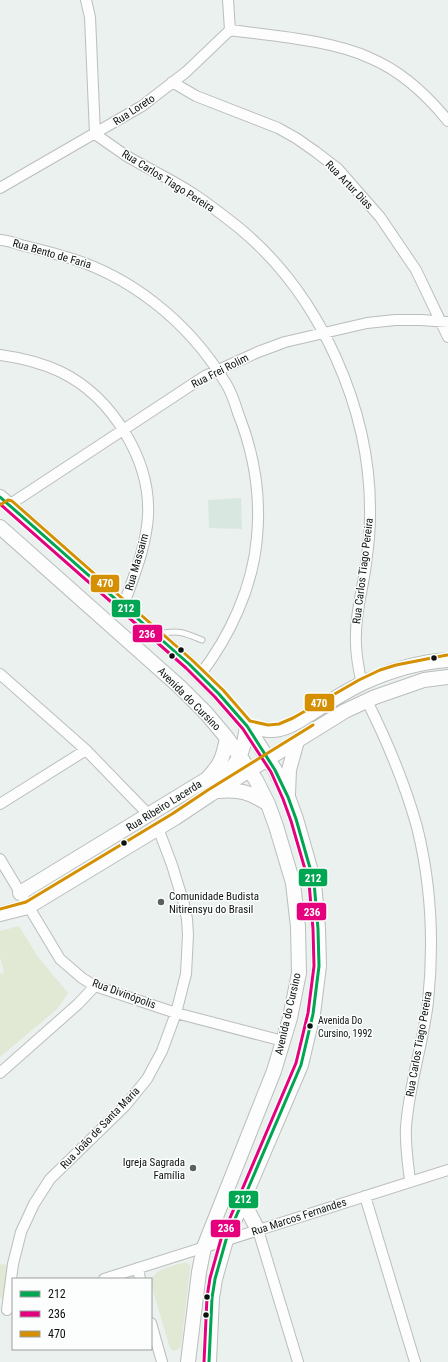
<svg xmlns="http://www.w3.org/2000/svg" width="448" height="1362" viewBox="0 0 448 1362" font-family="'Roboto Condensed',sans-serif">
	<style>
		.built { fill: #d9e7e1 }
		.green { fill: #e1e9d5 }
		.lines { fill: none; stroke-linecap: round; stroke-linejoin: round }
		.lane-casing { stroke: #babebc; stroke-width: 7 }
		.street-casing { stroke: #babebc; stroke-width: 12 }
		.secondary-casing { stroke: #babebc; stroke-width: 16 }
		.lane { stroke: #fcfdfc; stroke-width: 5 }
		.street { stroke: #fcfdfc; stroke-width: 10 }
		.secondary { stroke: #fcfdfc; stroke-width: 14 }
		.bus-1-casing { stroke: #fcfefd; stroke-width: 6 }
		.bus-2-casing { stroke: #fcfefd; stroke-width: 6 }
		.bus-3-casing { stroke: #fcfefd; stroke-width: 6 }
		.bus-1 { stroke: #00a651; stroke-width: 3 }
		.bus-2 { stroke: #e5007d; stroke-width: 3 }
		.bus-3 { stroke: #d49002; stroke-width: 3 }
		.bus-dot { fill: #0d1110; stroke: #fcfefd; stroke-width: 1.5 }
		.poi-dot { fill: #5b5f5e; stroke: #fcfefd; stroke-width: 1.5 }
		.labels { text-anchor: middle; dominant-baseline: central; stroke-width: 3; stroke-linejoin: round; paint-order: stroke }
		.bus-label { font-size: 10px; fill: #0d1110; stroke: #fcfefd; text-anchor: start }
		.street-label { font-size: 11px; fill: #0d1110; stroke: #fcfefd }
		.poi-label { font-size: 11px; fill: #0d1110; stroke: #fcfefd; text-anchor: start }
		.line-badge { stroke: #fcfefd; stroke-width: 1.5 }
		.badge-label { font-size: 11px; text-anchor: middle; font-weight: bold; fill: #fff }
	</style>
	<rect width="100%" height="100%" fill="#ebf1ee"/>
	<!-- built -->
	<path class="built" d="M241 498 242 529 209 528 208 500Z"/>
	<!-- green -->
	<path class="green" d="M19 926 38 957 68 993 57 1009 0 1057V974L4 972 0 957V931Z
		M186 1262 190 1265V1269L181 1346 180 1348 174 1351 170 1348 151 1284C151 1268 175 1266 186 1262Z
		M0 1264 10 1265 5 1302 0 1297Z"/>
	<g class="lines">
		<defs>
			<path id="lane" d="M158 634C179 630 183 632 202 640"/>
			<path id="street" d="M86 0 90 17 95 134C105 141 115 148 125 155 148 169 173 180 195 195 210 205 224 216 238 227 321 295 372 411 370 517 370 533 368 549 366 564 363 588 356 610 356 634 355 651 358 667 362 684
				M230 30C273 36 331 40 370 58 401 71 427 95 448 121
				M172 82 196 96 278 128 296 138 316 152 338 169 380 217 416 270 448 337
				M0 188 142 106 186 72 230 30 228 0
				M0 240C7 240 14 243 21 245 33 248 46 251 59 255 128 273 188 321 225 382 231 391 235 403 238 413 254 453 261 494 257 537 253 587 230 636 200 675
				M0 355C22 358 42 363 61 372 112 397 151 460 148 516 146 548 133 578 123 607
				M9 505 205 376 258 352 285 342 367 323 395 320H421L448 322
				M0 674 86 750 149 815
				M367 701C387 741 405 784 417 827 431 883 434 944 428 1002 423 1044 409 1085 406 1127 405 1145 408 1163 410 1181
				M0 804 86 750
				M0 859 60 959 82 978 95 986 176 1013 283 1041
				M0 1073 78 1004 95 986
				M365 1196 415 1362
				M258 1230 298 1362
				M138 1268 140 1279
				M104 1279 448 1170
				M7 1310 13 1264 21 1232 34 1204 50 1179 125 1106 147 1079 162 1051 176 1013 186 974 188 935 187 919 184 904 172 865 158 828
				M151 1323 162 1362"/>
			<path id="secondary" d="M0 497 189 664 219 694 247 726 275 770 288 797 296 819 314 882 318 929 319 966 313 1014 301 1065 226 1240 215 1279 212 1298 209 1362
				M0 527 180 687 206 713 227 738 256 780 268 804 276 826 293 883 298 927 299 973 290 1018 274 1071 204 1247 199 1272 188 1362
				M247 726C257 728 269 732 280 729 291 727 300 720 310 714 327 703 344 692 363 683 389 671 419 662 448 660
				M218 785C237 763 243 757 247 726
				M218 791C239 789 250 792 268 804
				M288 794 289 770 297 741
				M20 893 207 779C221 764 223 758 227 738
				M0 914 28 907 175 818 211 794 345 711 375 697 424 680 448 677
				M244 1196 248 1211 258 1230"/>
		</defs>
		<!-- lane casing -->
		<use href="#lane" class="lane-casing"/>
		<!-- street casing -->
		<use href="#street" class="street-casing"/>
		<!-- secondary casing -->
		<use href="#secondary" class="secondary-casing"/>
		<!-- lane -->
		<use href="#lane" class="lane"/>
		<!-- street -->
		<use href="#street" class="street"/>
		<!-- secondary -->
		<use href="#secondary" class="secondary"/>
		<defs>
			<path id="bus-1" d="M0 497 189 664 219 694 247 726 275 770 288 797 296 819 314 882 318 929 319 966 313 1014 301 1065 226 1240 215 1279 212 1298 209 1362"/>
			<path id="bus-2" d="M0 504 186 668 215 697 243 729 271 772 283 799 291 821 309 883 313 929 314 966 308 1013 296 1063 221 1239 210 1278 207 1297 204 1362"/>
			<path id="bus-3" d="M0 505 8 500 12 501 192 660 223 690 250 721 268 725 279 724 293 718 359 680 380 670 396 665 447 655
				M0 909 26 902 172 814 208 790 313 725"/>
		</defs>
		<!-- bus-1 casing -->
		<use href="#bus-1" class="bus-1-casing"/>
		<!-- bus-2 casing -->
		<use href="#bus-2" class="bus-2-casing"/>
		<!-- bus-3 casing -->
		<use href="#bus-3" class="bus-3-casing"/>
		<!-- bus-1 -->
		<use href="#bus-1" class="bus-1"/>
		<!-- bus-2 -->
		<use href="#bus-2" class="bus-2"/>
		<!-- bus-3 -->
		<use href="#bus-3" class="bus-3"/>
	</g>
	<!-- markers -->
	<g class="bus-dot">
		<circle cx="181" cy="650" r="3.5"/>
		<circle cx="172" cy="656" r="3.5"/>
		<circle cx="434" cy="658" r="3.5"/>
		<circle cx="124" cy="843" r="3.5"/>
		<circle cx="310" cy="1026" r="3.5"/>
		<circle cx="207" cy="1297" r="3.5"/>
		<circle cx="206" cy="1315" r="3.5"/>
	</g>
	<g class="poi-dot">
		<circle cx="161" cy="902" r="4"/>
		<circle cx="193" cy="1168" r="4"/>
	</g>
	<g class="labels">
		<!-- bus labels -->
		<g class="bus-label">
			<text x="318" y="1020">Avenida Do<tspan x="318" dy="13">Cursino, 1992</tspan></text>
		</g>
		<!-- street labels -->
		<g class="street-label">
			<text transform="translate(134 110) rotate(-33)">Rua Loreto</text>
			<text transform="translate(168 181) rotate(32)">Rua Carlos Tiago Pereira</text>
			<text transform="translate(349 185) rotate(46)">Rua Artur Dias</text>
			<text transform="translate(52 254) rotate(16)">Rua Bento de Faria</text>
			<text transform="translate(220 371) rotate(-27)">Rua Frei Rolim</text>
			<text transform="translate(137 562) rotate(-74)">Rua Massaim</text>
			<text transform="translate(363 571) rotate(-83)">Rua Carlos Tiago Pereira</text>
			<text transform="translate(189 699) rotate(45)">Avenida do Cursino</text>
			<text transform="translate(164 806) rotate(-32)">Rua Ribeiro Lacerda</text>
			<text transform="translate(124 994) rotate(20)">Rua Divinópolis</text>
			<text transform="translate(288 1014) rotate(-77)">Avenida do Cursino</text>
			<text transform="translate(419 1044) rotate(-80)">Rua Carlos Tiago Pereira</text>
			<text transform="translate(100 1128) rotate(-46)">Rua João de Santa Maria</text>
			<text transform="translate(299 1217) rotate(-18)">Rua Marcos Fernandes</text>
		</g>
		<!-- poi labels -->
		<g class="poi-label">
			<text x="169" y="896">Comunidade Budista<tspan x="169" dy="13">Nitirensyu do Brasil</tspan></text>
			<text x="185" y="1162" text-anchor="end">Igreja Sagrada<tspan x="185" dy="13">Família</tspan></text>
		</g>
	</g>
	<g class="line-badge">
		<rect x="90" y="574" width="30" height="19" rx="4" fill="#d49002"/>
		<rect x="111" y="599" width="30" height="19" rx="4" fill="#00a651"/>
		<rect x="132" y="624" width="31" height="19" rx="4" fill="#e5007d"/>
		<rect x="304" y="693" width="31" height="19" rx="4" fill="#d49002"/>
		<rect x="298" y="868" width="30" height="19" rx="4" fill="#00a651"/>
		<rect x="296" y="902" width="31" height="19" rx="4" fill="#e5007d"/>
		<rect x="228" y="1190" width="31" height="19" rx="4" fill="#00a651"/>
		<rect x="210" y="1219" width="31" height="19" rx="4" fill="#e5007d"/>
	</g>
	<g class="badge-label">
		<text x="105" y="587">470</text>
		<text x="126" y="612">212</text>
		<text x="147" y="638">236</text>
		<text x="319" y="707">470</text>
		<text x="313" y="882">212</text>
		<text x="312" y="916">236</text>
		<text x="243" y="1203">212</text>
		<text x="226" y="1232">236</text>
	</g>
	<!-- legend -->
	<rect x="12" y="1278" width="140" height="72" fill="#fcfefd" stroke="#9c9f9e"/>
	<rect x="20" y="1291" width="20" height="6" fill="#00a651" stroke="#9c9f9e"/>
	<text x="48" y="1298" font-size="12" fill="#0d1110">212</text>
	<rect x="20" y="1311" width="20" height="6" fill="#e5007d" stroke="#9c9f9e"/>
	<text x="48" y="1318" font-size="12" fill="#0d1110">236</text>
	<rect x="20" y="1331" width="20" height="6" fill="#d49002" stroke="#9c9f9e"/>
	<text x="48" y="1338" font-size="12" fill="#0d1110">470</text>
</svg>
